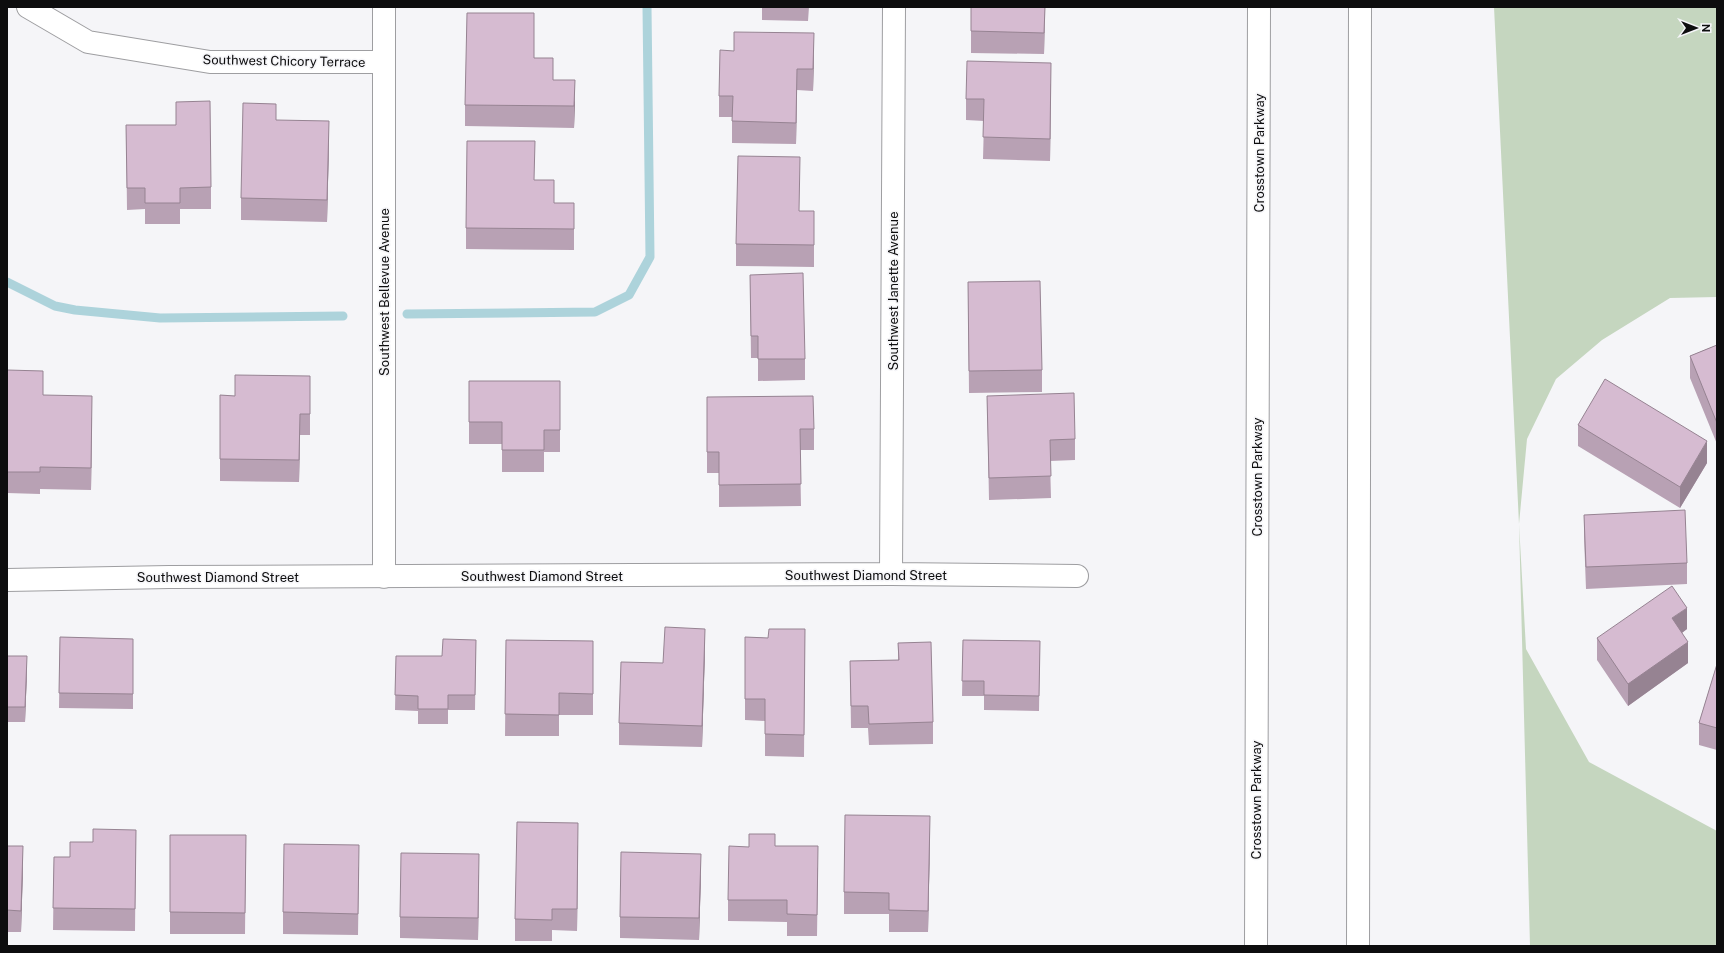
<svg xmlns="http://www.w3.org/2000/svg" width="1724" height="953" viewBox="0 0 1724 953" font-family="'Public Sans',sans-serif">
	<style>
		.green { fill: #c5d6bf }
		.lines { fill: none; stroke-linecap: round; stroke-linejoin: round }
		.stream { stroke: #add3db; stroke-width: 9 }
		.street-casing { stroke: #9e9ea1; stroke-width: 24 }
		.secondary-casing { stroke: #9e9ea1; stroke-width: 24 }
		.street { stroke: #fff; stroke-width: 22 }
		.secondary { stroke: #fff; stroke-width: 22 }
		.wall { fill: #b8a1b4 }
		.shaded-wall { fill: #968392 }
		.building { fill: #d6bbd1; stroke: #968392 }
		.labels { text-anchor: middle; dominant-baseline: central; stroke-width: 3; stroke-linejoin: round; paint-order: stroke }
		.street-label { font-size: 13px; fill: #0d0d0e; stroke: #f5f5f8 }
	</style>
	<rect width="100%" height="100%" fill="#f5f5f8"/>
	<!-- green -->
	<path class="green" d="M1494 7H1717V297L1670 298 1602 340 1556 379 1527 439 1519 524 1526 649 1589 762 1717 831V946H1530L1519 524Z"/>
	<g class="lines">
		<!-- stream -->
		<path class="stream" d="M7 282 55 306 75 310 160 318 343 316
			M407 314 595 312 629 295 650 257 647 7"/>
		<defs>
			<path id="street" d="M28 7 88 42 210 62H384
				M891 574 894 7
				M384 577V7
				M7 580 169 577 891 574 1077 576"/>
			<path id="secondary" d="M1256 946 1259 7
				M1358 946 1360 7"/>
		</defs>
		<!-- street casing -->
		<use href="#street" class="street-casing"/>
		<!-- secondary casing -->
		<use href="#secondary" class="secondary-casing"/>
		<!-- street -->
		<use href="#street" class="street"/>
		<!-- secondary -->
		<use href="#secondary" class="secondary"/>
	</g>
	<!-- wall -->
	<path class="wall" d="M762 7H809L808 21 762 20Z
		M1045 7 1044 54 971 53V31Z
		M814 55 813 91 797 90 796 144 732 143V117H719V96Z
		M534 58 553 80 575 102 574 128 465 126V105Z
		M1051 84 1050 161 983 159 984 121 966 120V99Z
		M276 120 329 143 327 222 241 220V198Z
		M126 125 211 187V209H180V224H145V209L127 210Z
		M534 180 554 203H574V250L466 249V228Z
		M799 211 814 232V267L736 266V244Z
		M750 275 805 359V380L758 381V358H751Z
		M968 282 1042 370V392L969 393Z
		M1717 345V444L1690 378V356Z
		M7 370 43 395 92 418 91 490 40 489V494L7 493Z
		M310 376V435H300L299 482 220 481V395L235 396Z
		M469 381H560V452H544V472H502V444H469Z
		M987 396 1075 439V460L1050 461 1051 498 989 500Z
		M707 397 814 429V450H800L801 506 719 507V473H707Z
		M1578 425 1707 463 1680 508 1578 446Z
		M1584 515 1687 563V584L1586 589 1584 536Z
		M805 629 804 757 765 756V721L745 720V637L768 638Z
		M1687 629 1682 633 1688 663 1628 706 1597 660V638Z
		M60 637 133 639V709L59 708Z
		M476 640 475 710H448V724H418V711L395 710 396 656H442Z
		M506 640 593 641V715H559V736H505Z
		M963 640 1040 641 1039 711 984 710V696H962Z
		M898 643 933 722V744L869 745 868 728H851L850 661 898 660Z
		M705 650 702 747 619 745V723L663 663Z
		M7 656 27 671 25 722H7Z
		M1717 664V750L1699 745V723Z
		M136 830 135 931 53 930 54 857H70L93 842Z
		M170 835H246L245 934H170Z
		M930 838 928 932H889V914H844V892Z
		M578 845 577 931 552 930V941H515V919Z
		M7 846 23 868 21 932H7Z
		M775 846 818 868 817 936H787V922L728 921V900L749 847Z
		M359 867 358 935 283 934V912Z
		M479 875 478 940 400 938V917Z
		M701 875 699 940 620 938V917Z"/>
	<!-- shaded-wall -->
	<path class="shaded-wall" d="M1045 7 1044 54V33Z
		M814 33V55L813 91V69Z
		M1051 63V84L1050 161V139Z
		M797 69V90L796 144V123Z
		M575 80V102L574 128V106Z
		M329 121V143L327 222V200Z
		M92 396V418L91 490V468Z
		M300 414V435L299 482V460Z
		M1707 441V463L1680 508V487Z
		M1687 608V629L1672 640V618Z
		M705 629V650L702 747V726Z
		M1688 642V663L1628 706V684Z
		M27 656V671L25 722V707Z
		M930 816V838L928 932V911Z
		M578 823V845L577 931V909Z
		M23 846V868L21 932V911Z
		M479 854V875L478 940V918Z
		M701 854V875L699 940V918Z"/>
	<!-- building -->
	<path class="building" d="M971 7H1045L1044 33 971 31Z
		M467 13H534V58H553V80H575L574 106 465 105Z
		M734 32 814 33 813 69H797L796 123 732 121 733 96H719L720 50 734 51Z
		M967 61 1051 63 1050 139 983 137 984 99H966Z
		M210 101 211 187 180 188V203H145V188H127L126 125H176V102Z
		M243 103 276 104V120L329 121 327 200 241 198Z
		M467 141H535L534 180H554V203H574V229L466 228Z
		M738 156 800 157 799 211H814V245L736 244Z
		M803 273 805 359H758V336H751L750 275Z
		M1040 281 1042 370 969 371 968 282Z
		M1717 345V423L1690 356Z
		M7 370 43 371V395L92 396 91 468 40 467V472H7Z
		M235 375 310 376V414H300L299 460 220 459V395L235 396Z
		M1605 379 1707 441 1680 487 1578 425Z
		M469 381H560V430H544V450H502V422H469Z
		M1074 393 1075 439 1050 440 1051 476 989 478 987 396Z
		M813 396 814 429H800L801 484 719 485V452H707V397Z
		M1685 510 1687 563 1586 567 1584 515Z
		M1672 586 1687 608 1672 618 1688 642 1628 684 1597 638Z
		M665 627 705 629 702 726 619 723 621 662 663 663Z
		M769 629H805L804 735 765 734V699H745V637L768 638Z
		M60 637 133 639V694L59 693Z
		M443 639 476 640 475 695H448V709H418V696L395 695 396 656H442Z
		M506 640 593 641V694L559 693V715L505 714Z
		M963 640 1040 641 1039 696 984 695V681H962Z
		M931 642 933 722 869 724 868 706H851L850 661 899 660 898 643Z
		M7 656H27L25 707H7Z
		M1717 664V728L1699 723Z
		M845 815 930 816 928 911 889 910V893L844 892Z
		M517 822 578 823 577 909H552V920L515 919Z
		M93 829 136 830 135 909 53 908 54 857H70V842H93Z
		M749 834H775V846H818L817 915 787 914V900H728L729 846 749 847Z
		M170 835H246L245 913 170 912Z
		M284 844 359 845 358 914 283 912Z
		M7 846H23L21 911 7 910Z
		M621 852 701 854 699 918 620 917Z
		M401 853 479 854 478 918 400 917Z"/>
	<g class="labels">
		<!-- street labels -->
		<g class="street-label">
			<text transform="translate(284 61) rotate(1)">Southwest Chicory Terrace</text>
			<text transform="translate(1259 153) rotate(-90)">Crosstown Parkway</text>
			<text transform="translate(893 291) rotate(-90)">Southwest Janette Avenue</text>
			<text transform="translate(384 292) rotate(-90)">Southwest Bellevue Avenue</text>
			<text transform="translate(1257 477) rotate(-90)">Crosstown Parkway</text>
			<text x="866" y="575">Southwest Diamond Street</text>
			<text x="542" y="576">Southwest Diamond Street</text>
			<text x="218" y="577">Southwest Diamond Street</text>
			<text transform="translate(1256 800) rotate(-90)">Crosstown Parkway</text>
		</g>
	</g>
	<!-- border -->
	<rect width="1724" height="953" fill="none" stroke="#0d0d0e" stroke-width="16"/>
	<!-- north arrow -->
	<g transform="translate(1696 28) rotate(90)" stroke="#f5f5f8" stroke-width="3" paint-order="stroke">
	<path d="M0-3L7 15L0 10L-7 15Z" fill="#0d0d0e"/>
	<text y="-6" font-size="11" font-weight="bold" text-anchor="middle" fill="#0d0d0e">N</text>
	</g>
</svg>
